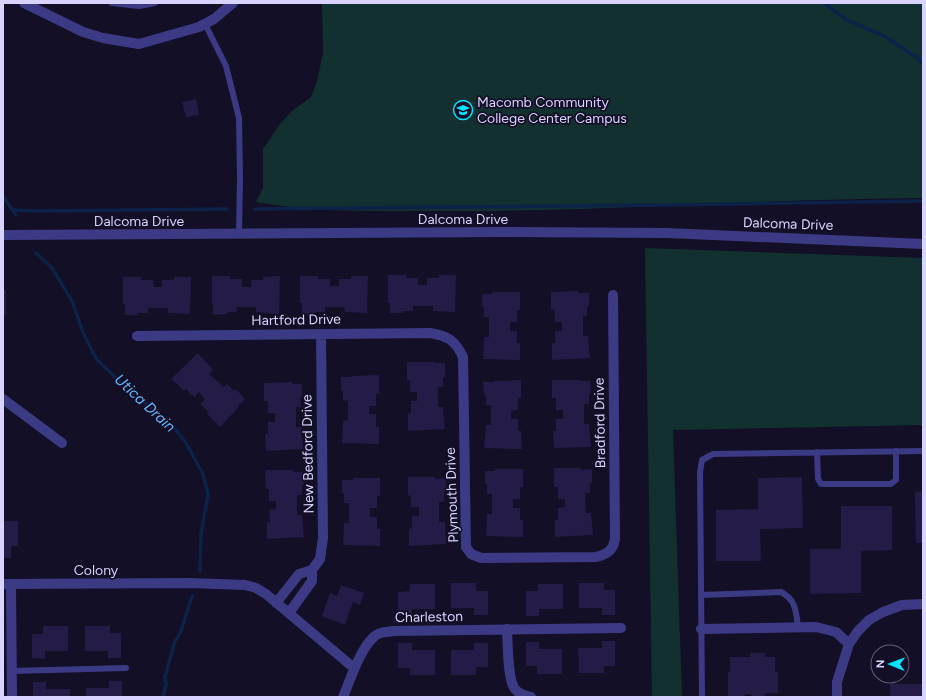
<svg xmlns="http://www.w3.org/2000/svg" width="926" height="700" viewBox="0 0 926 700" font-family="Figtree,sans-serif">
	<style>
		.green { fill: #12302f }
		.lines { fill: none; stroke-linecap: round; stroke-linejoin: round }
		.stream { stroke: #0c2248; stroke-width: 3.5 }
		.building { fill: #241b47 }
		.service { stroke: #3d3a85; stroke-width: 6 }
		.minor { stroke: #3d3a85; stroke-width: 10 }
		.labels { text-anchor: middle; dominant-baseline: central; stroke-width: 3.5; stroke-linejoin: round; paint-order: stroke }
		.poi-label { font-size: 14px; fill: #d9d4ff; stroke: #130f26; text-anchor: start }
		.street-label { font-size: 14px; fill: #d9d4ff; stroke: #130f26 }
		.water-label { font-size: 15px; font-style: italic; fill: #62b6ff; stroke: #130f26 }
	</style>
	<rect width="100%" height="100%" fill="#130f26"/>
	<!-- green -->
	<path class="green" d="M322 3H923V198C763 199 603 212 443 211 381 211 318 213 256 202L263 188V149L280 124 292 111 311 97 317 81 323 53Z
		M645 248 923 258V425L673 430 682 697H652Z"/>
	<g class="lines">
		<!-- stream -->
		<path class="stream" d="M824 3 847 20 884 36 916 57 923 64
			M3 196 16 215
			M255 209 667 205 923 201
			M12 210 36 211 227 209
			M36 253 52 268 72 301 84 335 97 360 128 389 170 423 186 443 203 474 208 494 201 534 200 570
			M163 697 166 685 165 677 175 641 181 631 192 596"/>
	</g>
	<!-- building -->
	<path class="building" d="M196 99 199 115 186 117 182 102Z
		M388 275H406V278H418V285H427V278H439V275H456L455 312 433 311V306H413V311H403V313H390V303H388Z
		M212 276H230V279H242V287H251V280H263V277L280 276 279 314 256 312V307H236L237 312H227V314L213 315V304H212Z
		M300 276H318V279H330V286H339V279H351V276H368L367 313 345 312 344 307H325V312H315V314H302V303H300Z
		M123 277H141V280H153L154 287H162V280H174V277H191L190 314 168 313V308H148V313H138V315H125V304H123Z
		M3 290H6V315H3Z
		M578 291 579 293H589V306H587V316H583V336H588L590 358 552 360V343H555V331H562V322H555L554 310H551V292Z
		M492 292H520V310H517V322H510V331H517V343H520V360L483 359 484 337H489V317H484V307H482V294H492Z
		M198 353 213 370 209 374 224 387 227 384 234 391 236 389 245 399 238 406 239 407 220 427 207 414 209 412 200 404 205 399 199 392 194 397 186 389 184 391 171 379Z
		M407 362H434V363H445V377H443V387H438V407H443L445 429 408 431V414L411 413V401H417V392H410V380H407Z
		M379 375V394L376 393V406H369V414H376V427H379V444L342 443 343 421 348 420V400L343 401V391H341V377H351V376Z
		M521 380V398H518V410L511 411V419H518V431H521L522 449 484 448 486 425H491V405H486V396L484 395 483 382H494V381Z
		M552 380H580V381H590L591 394H589V404H584V424H589L591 447 554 448 553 431H556V419H563V410H556V398H552Z
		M292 382V384H302V397H300L301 407H296V427H301L303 449 266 451 265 434H268V422H275V413H268V401H264V383Z
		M554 468H581V470L592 469V483H590V493H585L586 513H591L593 535 555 537V520H558V508L565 507V499H558V487H554Z
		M495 469H523V487H520V499H513V508H520V520H523V537L486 536 487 514H492V494H487V484H485V471H495Z
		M265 470H293V472H303L304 485H302V495H297V515H302L304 537 267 539V522H270L269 510 276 509V501H269V489H266Z
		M408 477H435V479L446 478V492H444V502H439V522H445L446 544 409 546V529L412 528V516H419V507H411V495L408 496Z
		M802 477 803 528 760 529 761 561H716V510L758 509V478Z
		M353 478H380V496H377V508H370V517H377V529H380V546L343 545 344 523H349V503H344V493H342V480H353Z
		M923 491V543H916L915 492Z
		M841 506H892V550L861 551V593L810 594V549H841Z
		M3 521H18V546H11V558H3Z
		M451 583H476V591H488V615H474V608H451Z
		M579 583H604V590H615V615H602V608H579Z
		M410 584H435V609H412V616H398V592L410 591Z
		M538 584H563V609H539V616H526V591H538Z
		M341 585 364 593 360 605 353 602 345 625 322 616 330 593 337 596Z
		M43 626H68V651H45V659L32 658V634H43Z
		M85 626H110V633H121V658H108V651H85Z
		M602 641H615V666H604V673H579L578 648H602Z
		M526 642H539V649H562V674H537V666H526Z
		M398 643H412V650H435V675H410V668H398Z
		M474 643H488V667H476V675H451V650H474Z
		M750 653H765V657H775V672H778V693H765V697H751V694L744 695V697H728V672H730V657H750Z
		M109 681H122V697H86V688H109Z
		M33 682H46V689H70V697H33Z
		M890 684H923V697H890Z"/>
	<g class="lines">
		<!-- service -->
		<path class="service" d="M112 3 139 6 155 3
			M205 24 226 66 239 118 240 177 239 234
			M817 452 818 479 821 484H891L896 480V451
			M701 595 781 592C796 600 796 611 798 627
			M12 671 126 668
			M702 697 700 472 702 460 713 454 923 451"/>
		<!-- minor -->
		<path class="minor" d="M24 3 83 32 103 38 139 44 199 27 214 19 233 3
			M3 235 502 232 667 233 923 244
			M137 336 430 333C448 336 455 340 463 357L466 547 471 554 481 558 596 557C608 554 613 550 615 539L613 295
			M3 399 62 443
			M312 570 320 559 323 538 321 334
			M3 584 189 583 245 585 256 588 266 594 354 668
			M11 584 12 697
			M276 603 299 574 312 570V581L289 613
			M507 629C508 642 507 679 515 689 518 693 526 696 531 697
			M701 629 816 627 836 632 849 644
			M343 697C350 681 362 642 378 634 382 632 388 632 393 631L621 628
			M837 697V682L849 644 858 631 869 620 883 612 902 605 923 604"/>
	</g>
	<!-- icons -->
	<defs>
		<symbol id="university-ring" viewBox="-11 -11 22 22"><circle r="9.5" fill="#130f26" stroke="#00e5ff" stroke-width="1.5"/><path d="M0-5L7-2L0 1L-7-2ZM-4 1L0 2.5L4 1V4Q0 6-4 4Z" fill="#00e5ff"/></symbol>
	</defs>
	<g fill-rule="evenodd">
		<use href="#university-ring" x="452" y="99" width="22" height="22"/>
	</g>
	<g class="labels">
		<!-- poi labels -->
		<g class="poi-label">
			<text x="477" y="102">Macomb Community<tspan x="477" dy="16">College Center Campus</tspan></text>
		</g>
		<!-- street labels -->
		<g class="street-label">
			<text x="463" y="219">Dalcoma Drive</text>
			<text x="139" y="221">Dalcoma Drive</text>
			<text transform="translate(788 224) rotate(2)">Dalcoma Drive</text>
			<text transform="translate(296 320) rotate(-1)">Hartford Drive</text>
			<text transform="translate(600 423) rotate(-91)">Bradford Drive</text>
			<text transform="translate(308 454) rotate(-91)">New Bedford Drive</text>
			<text transform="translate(452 495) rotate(-92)">Plymouth Drive</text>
			<text x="96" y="570">Colony</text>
			<text transform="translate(429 617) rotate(-1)">Charleston</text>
		</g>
		<!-- water labels -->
		<g class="water-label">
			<text transform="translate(145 403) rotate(43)">Utica Drain</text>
		</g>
	</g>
	<!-- border -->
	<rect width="926" height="700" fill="none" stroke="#d9d4ff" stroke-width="8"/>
	<!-- north arrow -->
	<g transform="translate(890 664) rotate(271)"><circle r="19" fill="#130f26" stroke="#625e7d"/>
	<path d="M0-3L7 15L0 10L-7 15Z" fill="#00e5ff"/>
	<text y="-6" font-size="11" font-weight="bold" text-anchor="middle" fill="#d9d4ff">N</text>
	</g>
</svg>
